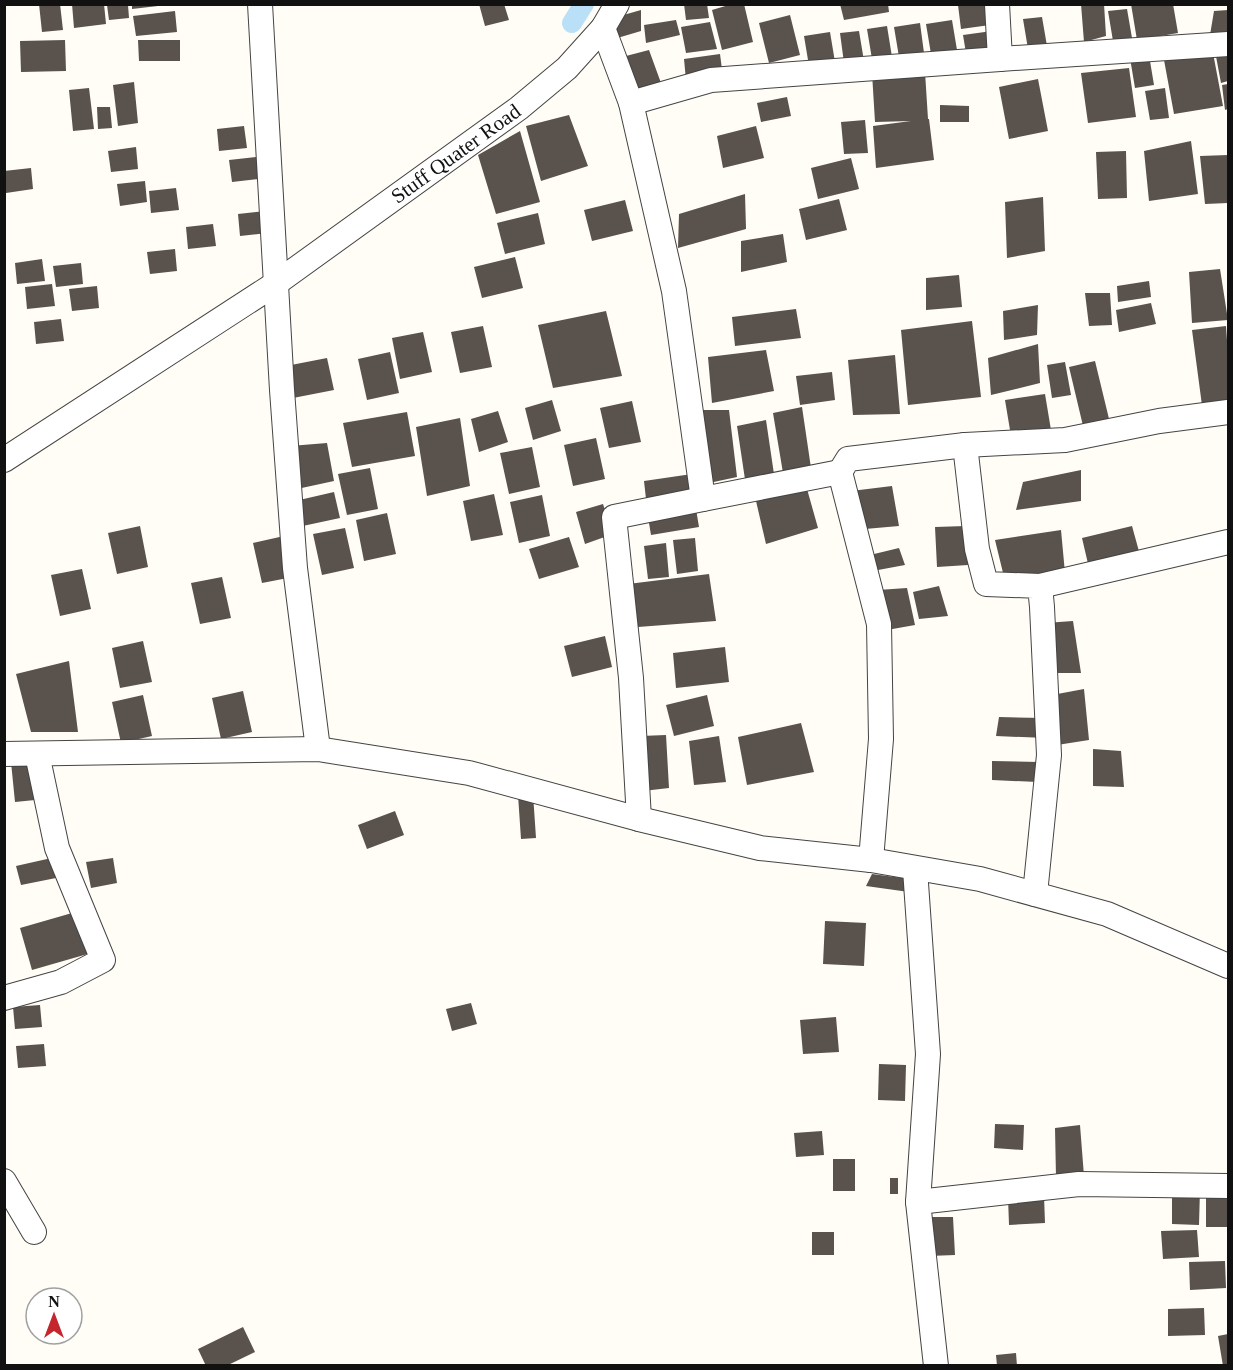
<svg xmlns="http://www.w3.org/2000/svg" width="1233" height="1370" viewBox="0 0 1233 1370" font-family="'Times New Roman',serif">
	<style>
		.lines { fill: none; stroke-linecap: round; stroke-linejoin: round }
		.canal { stroke: #b9e0f7; stroke-width: 20 }
		.building { fill: #5a524d }
		.minor-casing { stroke: #444; stroke-width: 26 }
		.minor { stroke: #fff; stroke-width: 24 }
		.labels { text-anchor: middle; dominant-baseline: central; stroke-width: 6; stroke-linejoin: round; paint-order: stroke }
		.street-label { font-size: 21px; fill: #111; stroke: #fff }
	</style>
	<rect width="100%" height="100%" fill="#fffdf5"/>
	<g class="lines">
		<!-- canal -->
		<path class="canal" d="M572 23 584 4"/>
	</g>
	<!-- building -->
	<path class="building" d="M39 4H60L63 30 42 32Z
		M72 4H104L106 24 74 28Z
		M132 4H157L158 6 132 9Z
		M479 4H504L509 20 485 26Z
		M684 4H707L709 18 686 20Z
		M732 4H744L753 42 722 50 712 10Z
		M840 4H888L889 12 844 20Z
		M964 4H987L990 25 961 29 958 5Z
		M1081 4H1104L1106 36 1084 42Z
		M1131 4H1173L1178 33 1137 40Z
		M107 5H128L129 18 109 20Z
		M1127 9 1132 38 1113 41 1108 11Z
		M641 10V31L614 39 613 18Z
		M1228 10V39L1209 41 1214 11Z
		M175 11 177 32 136 36 133 16Z
		M790 15 800 55 769 63 759 23Z
		M1042 17 1047 46 1028 49 1023 19Z
		M676 20 680 35 646 43 644 25Z
		M952 20 957 50 931 54 926 24Z
		M710 22 717 49 686 53 681 27Z
		M920 23 924 53 899 57 894 27Z
		M887 26 892 57 872 59 867 29Z
		M859 31 864 61 844 63 840 33Z
		M992 31 995 55 967 59 963 35Z
		M830 32 835 62 809 66 804 36Z
		M65 40 66 71 21 72 20 41Z
		M138 40H180V61H139Z
		M1228 48V81L1221 83 1215 51Z
		M649 50 661 83 634 89 626 56Z
		M1213 53 1223 106 1174 114 1164 60Z
		M720 54 723 77 686 80 684 59Z
		M1149 55 1154 85 1135 88 1130 58Z
		M1129 68 1136 117 1088 123 1081 73Z
		M925 72 928 119H929L934 160 876 168 873 126 911 121 875 122 872 73Z
		M1038 79 1048 131 1009 139 999 87Z
		M134 82 138 123 118 126 113 85Z
		M1228 84V109L1225 110 1222 85Z
		M89 88 94 129 73 131 69 90Z
		M1165 88 1169 118 1150 120 1145 91Z
		M787 97 791 116 761 122 757 103Z
		M940 105 969 106V122H940Z
		M97 107H110L112 128 98 129Z
		M569 115 588 166 541 181 526 126Z
		M865 120 868 153 844 154 841 122Z
		M244 126 247 148 219 151 217 129Z
		M756 126 764 158 723 168 717 136Z
		M520 131 540 202 496 214 478 155Z
		M1191 141 1198 194 1149 201 1144 151Z
		M136 147 138 169 111 172 108 151Z
		M1126 151 1127 198 1098 199 1096 152Z
		M1228 155V203L1205 204 1200 156Z
		M256 157 259 179 232 182 229 160Z
		M851 158 859 189 818 199 811 168Z
		M31 168 33 189 6 193 4 171Z
		M145 181 147 202 120 206 117 184Z
		M176 188 179 210 151 213 149 191Z
		M745 194 746 229 678 248 679 214Z
		M1043 197 1045 251 1007 258 1005 202Z
		M839 199 847 230 806 240 799 209Z
		M625 200 633 231 592 241 584 210Z
		M265 211 268 233 240 236 238 214Z
		M538 213 545 244 505 254 497 223Z
		M213 224 216 246 188 249 186 227Z
		M783 234 787 262 741 272V241Z
		M175 249 177 271 150 274 147 252Z
		M515 257 523 288 482 298 474 267Z
		M42 259 45 281 17 284 15 263Z
		M81 263 83 284 56 287 53 266Z
		M1220 269 1228 320 1192 323 1189 272Z
		M959 275 962 307 926 310V278Z
		M1149 281 1151 297 1118 302 1117 286Z
		M52 284 55 306 27 309 25 287Z
		M97 286 99 308 72 311 69 289Z
		M1085 293H1110L1112 325 1089 326Z
		M1151 303 1156 324 1119 332 1116 310Z
		M1038 305 1037 335 1004 340 1003 311Z
		M796 309 801 338 735 346 732 317Z
		M606 311 622 376 553 388 538 325Z
		M61 319 64 341 36 344 34 322Z
		M972 321 981 397 908 405 901 330Z
		M483 326 492 367 460 373 451 332Z
		M1226 326 1228 354V405L1203 413 1192 330Z
		M423 332 432 372 400 379 392 338Z
		M1038 344 1040 383 991 395 988 358Z
		M766 350 774 391 712 403 708 357Z
		M390 352 399 393 367 400 358 359Z
		M895 355 900 414 853 415 848 360Z
		M327 358 334 390 293 398 286 366Z
		M1095 361 1110 423 1084 430 1069 367Z
		M1065 362 1071 395 1052 398 1047 365Z
		M832 372 835 400 800 405 796 376Z
		M1045 394 1051 430 1011 436 1005 400Z
		M552 400 561 431 533 440 525 408Z
		M632 401 641 442 609 448 600 408Z
		M802 407 811 468 783 473 773 413Z
		M697 410H729L737 477 709 483Z
		M498 411 508 442 479 452 471 419Z
		M407 412 415 456 352 467 343 423Z
		M460 418 470 486 427 496 416 427Z
		M766 420 775 481 746 486 737 426Z
		M596 438 605 479 573 486 564 445Z
		M327 443 334 481 297 489 290 446Z
		M532 447 540 487 509 494 500 453Z
		M370 468 378 509 347 515 338 474Z
		M1081 470V501L1016 510 1023 482Z
		M692 474 694 491 646 499 644 481Z
		M892 486 899 526 842 531 843 492Z
		M807 489 818 528 766 544 756 501Z
		M334 492 340 518 298 527 295 501Z
		M494 494 503 535 471 541 463 501Z
		M542 495 550 536 519 543 510 502Z
		M603 504 613 534 585 544 576 512Z
		M696 509 699 527 651 535 648 517Z
		M387 513 396 554 364 561 356 520Z
		M140 526 148 567 117 574 108 533Z
		M966 526 968 565 937 567 935 527Z
		M1132 526 1140 555 1089 568 1082 538Z
		M345 528 354 568 322 575 313 534Z
		M1061 530 1065 573 1005 581 995 540Z
		M284 536 293 577 262 583 253 543Z
		M569 537 579 567 539 579 529 549Z
		M695 538 698 571 677 574 673 540Z
		M666 543 669 577 648 579 644 546Z
		M899 548 905 565 878 570 870 555Z
		M82 569 91 609 60 616 51 575Z
		M709 574 716 621 625 628 620 585Z
		M222 577 231 618 200 624 191 583Z
		M939 586 948 616 919 619 913 592Z
		M907 588 915 625 887 630 878 590Z
		M1073 621 1081 673H1048L1045 623Z
		M605 636 612 667 572 677 564 646Z
		M143 641 152 682 120 688 112 648Z
		M725 647 729 682 676 688 673 653Z
		M69 661 78 732H31L16 674Z
		M1084 689 1089 740 1057 745 1052 695Z
		M243 691 252 732 221 739 212 698Z
		M143 695 152 736 121 743 112 702Z
		M707 695 714 726 674 736 666 705Z
		M999 717 1043 718 1046 738 996 736Z
		M801 723 814 772 747 785 738 737Z
		M666 735 669 788 643 791 641 736Z
		M719 736 726 782 694 785 689 741Z
		M1093 749 1121 751 1124 787 1093 786Z
		M31 760 35 800 15 802 11 762Z
		M992 761 1039 762 1038 782 992 780Z
		M533 794 536 838 521 839 518 795Z
		M395 811 404 835 367 849 358 825Z
		M56 857 61 877 21 885 16 866Z
		M113 858 117 883 91 888 86 862Z
		M872 874 910 879 909 892 866 886Z
		M79 911 91 953 32 970 20 928Z
		M825 921 866 923 864 966 823 964Z
		M471 1003 477 1024 452 1031 446 1009Z
		M40 1005 42 1027 15 1029 13 1007Z
		M836 1017 839 1052 803 1054 800 1020Z
		M44 1044 46 1066 18 1068 16 1046Z
		M879 1064 906 1065 905 1101 878 1100Z
		M995 1124 1024 1125 1023 1150 994 1148Z
		M1080 1125 1084 1176 1056 1177 1055 1128Z
		M822 1131 824 1155 796 1157 794 1133Z
		M833 1159H855V1191H833Z
		M890 1178H898V1194H890Z
		M1172 1188 1200 1189 1199 1225 1172 1224Z
		M1206 1191 1228 1192V1227H1206Z
		M1044 1196 1045 1223 1009 1225 1008 1197Z
		M926 1217H953L955 1255 929 1256Z
		M1197 1230 1199 1257 1163 1259 1161 1231Z
		M812 1232H834V1255H812Z
		M1225 1261 1226 1288 1190 1290 1189 1262Z
		M1204 1308 1205 1335 1168 1336V1309Z
		M243 1327 255 1352 226 1366H206L198 1349Z
		M1228 1334V1366H1223L1218 1336Z
		M1016 1353 1017 1366H997L996 1355Z"/>
	<g class="lines">
		<defs>
			<g id="minor">
				<path d="M260 4 282 390 295 568 318 749"/>
				<path d="M997 4 1000 59"/>
				<path d="M603 28 631 103 674 291 703 499 840 472 879 624 881 739 871 860"/>
				<path d="M631 103 711 80 1000 59 1228 44"/>
				<path d="M965 445 977 549 986 584 1040 586 1042 607 1049 755 1035 894"/>
				<path id="s1" d="M4 460 275 284 519 108 567 68 603 28 617 4"/>
				<path d="M840 472 848 459 965 445 1065 440 1159 421 1228 412"/>
				<path d="M1040 586 1228 542"/>
				<path d="M4 754 318 749 469 773 639 819 760 848 871 860 980 879 1107 914 1228 966"/>
				<path d="M639 819 631 678 614 517 703 499"/>
				<path d="M915 869 928 1054 918 1202 936 1366"/>
				<path d="M4 998 61 982 103 960 57 848 37 754"/>
				<path d="M4 1181 34 1232"/>
				<path d="M918 1202 1079 1184 1228 1186"/>
			</g>
		</defs>
		<!-- minor casing -->
		<use href="#minor" class="minor-casing"/>
		<!-- minor -->
		<use href="#minor" class="minor"/>
	</g>
	<g class="labels">
		<!-- street labels -->
		<g class="street-label">
			<text stroke="none"><textPath href="#s1" startOffset="546">Stuff Quater Road</textPath></text>
		</g>
	</g>
	<!-- border -->
	<rect width="1233" height="1370" fill="none" stroke="#111111" stroke-width="12"/>
	<!-- north arrow -->
	<g transform="translate(54 1316)"><circle r="28" fill="#ffffff" stroke="#a0a0a0" stroke-width="1.5"/>
	<path d="M0-4.5L10 22L0 15L-10 22Z" fill="#c4262e"/>
	<text y="-9" font-size="16" font-weight="bold" text-anchor="middle" fill="#111111">N</text>
	</g>
</svg>
